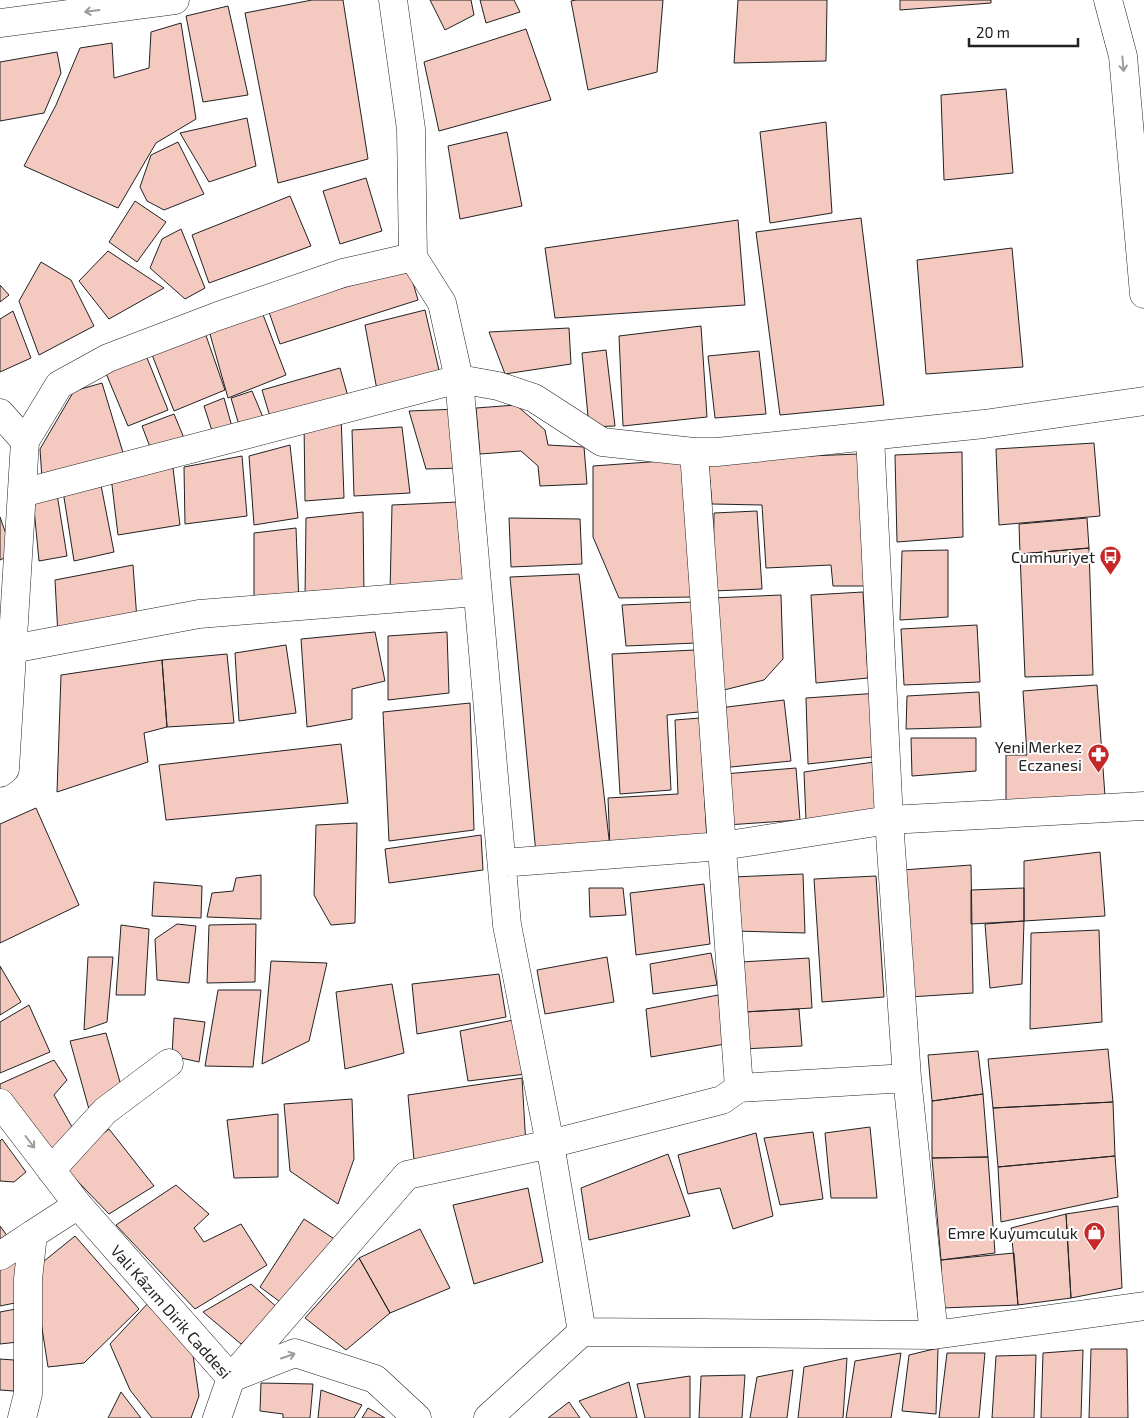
<svg xmlns="http://www.w3.org/2000/svg" width="1144" height="1418" viewBox="0 0 1144 1418" font-family="'Exo 2',sans-serif">
	<style>
		.building { fill: #f3c9c0; stroke: #222 }
		.lines { fill: none; stroke-linecap: round; stroke-linejoin: round }
		.minor-casing { stroke: #222; stroke-width: 29 }
		.major-casing { stroke: #222; stroke-width: 29 }
		.minor { stroke: #fff; stroke-width: 28 }
		.major { stroke: #fff; stroke-width: 28 }
		.oneway { stroke: #9c9c9c }
		.labels { text-anchor: middle; dominant-baseline: central; stroke-width: 4; stroke-linejoin: round; paint-order: stroke }
		.poi-label { font-size: 16px; fill: #222; stroke: #fff; text-anchor: end }
		.street-label { font-size: 16px; fill: #222; stroke: #fff }
	</style>
	<rect width="100%" height="100%" fill="#fff"/>
	<!-- building -->
	<path class="building" d="M312 0H343L368 159 278 183 245 13Z
		M430 0H471L474 15 445 30Z
		M480 0H514L520 12 486 23Z
		M576 0H663L657 72 588 90 571 1Z
		M738 0H827L826 61 734 63Z
		M900 0H991V3L900 10Z
		M228 6 248 95 203 102 186 16Z
		M181 23 196 119 156 143 118 208 24 166 56 105 80 48 112 43 114 78 149 68 151 32Z
		M526 29 551 100 439 131 424 62Z
		M57 52 61 73 44 113 0 121V62Z
		M1006 89 1013 173 944 180 941 95Z
		M247 118 256 166 209 182 180 133Z
		M826 122 832 213 770 223 760 132Z
		M507 132 522 206 460 219 448 146Z
		M178 142 204 194 164 210 147 201 140 187 151 155Z
		M366 178 382 231 340 244 323 191Z
		M290 196 311 246 209 283 192 235Z
		M135 201 166 222 137 262 109 242Z
		M861 218 884 405 780 415 756 232Z
		M738 220 745 305 555 318 545 248Z
		M181 229 205 288 185 299 150 268 162 239Z
		M1012 248 1023 367 926 374 917 260Z
		M108 251 164 288 109 319 79 281Z
		M41 262 71 280 94 326 39 355 19 301Z
		M409 269 418 300 280 344 268 309Z
		M0 285 9 295 0 302Z
		M425 310 441 379 377 390 365 325Z
		M13 311 31 358 0 372V319Z
		M262 312 286 375 228 398 208 327Z
		M701 326 707 417 623 426 619 336Z
		M203 327 225 390 174 411 149 347Z
		M569 328 571 364 505 374 489 332Z
		M143 348 168 410 128 426 105 371Z
		M606 350 615 426 589 427 582 353Z
		M759 351 766 414 715 418 708 356Z
		M340 368 349 400 271 420 262 390Z
		M102 383 124 456 42 479 40 449 74 391Z
		M252 391 265 422 241 432 231 398Z
		M224 398 234 434 215 440 204 406Z
		M516 405 545 430 548 445 584 447 587 484 540 486 538 466 521 451 480 454 476 408Z
		M458 409 462 468 426 469 409 411Z
		M174 414 184 438 150 447 142 426Z
		M341 415 344 498 305 501 304 421Z
		M402 427 410 493 354 496 352 430Z
		M1094 443 1100 516 999 525 996 449Z
		M290 445 298 518 254 525 249 456Z
		M962 452 963 537 897 542 895 455Z
		M859 454 867 586H833L831 565 766 568 762 505 712 504 708 460Z
		M242 456 247 516 185 524 184 467Z
		M691 459 693 597 619 598 593 537V466Z
		M173 468 180 525 118 535 111 477Z
		M100 480 114 552 74 561 63 491Z
		M57 494 67 556 39 561 33 498Z
		M458 502 465 591 390 593 392 505Z
		M757 511 762 589 713 591 714 513Z
		M363 512 364 595 305 597 306 518Z
		M0 517 13 554 0 560Z
		M509 518 580 519 582 564 511 567Z
		M1087 518 1089 548 1020 554 1019 524Z
		M296 528 299 604 254 606V533Z
		M1089 548 1093 675 1025 677 1020 554Z
		M948 550V617L900 620 902 551Z
		M133 565 137 620 58 636 55 580Z
		M579 574 610 848 536 854 510 577Z
		M863 592 868 678 816 683 811 595Z
		M781 595 783 659 764 680 716 692 712 598Z
		M694 602 696 643 626 646 622 605Z
		M977 625 980 682 904 685 901 629Z
		M375 632 385 681 352 689V719L307 727 301 639Z
		M447 632 449 693 388 700V636Z
		M286 645 296 713 239 721 235 653Z
		M695 650 699 712 667 715 671 790 620 794 612 654Z
		M227 654 234 723 167 727 162 660Z
		M162 660 167 727 144 733 148 762 57 792 61 675Z
		M1097 685 1105 796 1006 803V755H1027L1023 691Z
		M979 692 981 727 906 729 907 696Z
		M879 693 881 756 808 764 806 698Z
		M784 700 791 761 721 768 719 708Z
		M470 703 474 830 389 841 383 712Z
		M700 718 707 841 610 848 608 798 678 794 675 720Z
		M911 738H976V771L912 776Z
		M341 744 348 803 166 820 159 765Z
		M881 761 883 815 806 821 804 772Z
		M796 768 800 820 727 825 724 774Z
		M36 808 79 905 0 943V824Z
		M357 823 355 923 331 925 314 895 316 825Z
		M481 835 483 870 389 883 385 849Z
		M1100 852 1105 916 1024 921V861Z
		M971 865 973 993 909 997 902 870Z
		M803 874 805 933 735 931 733 877Z
		M261 875V919L207 917 212 893 233 891 236 878Z
		M876 876 884 997 822 1002 814 879Z
		M154 882 202 886 201 918 152 916Z
		M704 884 710 944 636 955 630 893Z
		M589 888H623L626 915 590 917Z
		M1024 888V921L971 924V890Z
		M1024 921 1022 984 990 988 985 924Z
		M177 924 196 926 189 983 157 980 155 939Z
		M256 924 255 982 207 983 209 925Z
		M121 925 149 929 145 995H116Z
		M1099 930 1102 1022 1030 1029 1031 933Z
		M711 953 717 985 653 994 650 964Z
		M88 957H113L107 1022 84 1030Z
		M607 957 614 1002 545 1014 537 970Z
		M809 958 812 1008 744 1012 741 962Z
		M271 961 327 963 309 1041 262 1064Z
		M0 966 21 1002 0 1015Z
		M499 974 506 1017 417 1034 412 984Z
		M392 984 404 1053 345 1069 336 992Z
		M218 990H261L253 1067 205 1066Z
		M718 995 725 1044 651 1057 646 1009Z
		M29 1005 50 1052 0 1073V1022Z
		M799 1009 802 1046 743 1049 744 1012Z
		M174 1018 205 1022 199 1062 172 1056Z
		M518 1019 526 1074 468 1081 460 1031Z
		M106 1033 122 1089 90 1113 70 1041Z
		M1108 1049 1113 1102 993 1108 988 1059Z
		M978 1051 983 1094 932 1101 928 1055Z
		M54 1060 67 1080 54 1095 76 1134 54 1160 0 1089V1084Z
		M522 1078 526 1146 414 1160 408 1095Z
		M983 1094 988 1157 932 1158V1101Z
		M352 1099 354 1159 338 1204 290 1171 284 1104Z
		M1113 1102 1115 1156 998 1167 993 1108Z
		M278 1114V1177L234 1178 227 1120Z
		M870 1127 877 1198H831L825 1133Z
		M109 1129 154 1186 109 1214 63 1166Z
		M813 1132 823 1199 780 1205 764 1138Z
		M756 1133 773 1216 733 1229 720 1188 688 1194 678 1155Z
		M2 1139 26 1172 14 1182 0 1181V1141Z
		M668 1154 690 1216 589 1240 581 1188Z
		M1115 1156 1118 1197 1001 1222 998 1167Z
		M988 1157 995 1253 941 1260 932 1158Z
		M176 1185 209 1214 194 1228 204 1242 241 1224 267 1265 195 1309 116 1225Z
		M528 1188 543 1262 474 1284 453 1205Z
		M1118 1206 1122 1288 1071 1298 1066 1214Z
		M1066 1214 1071 1298 1018 1305 1011 1228Z
		M304 1219 339 1242 287 1307 260 1287Z
		M0 1226 11 1241 0 1248Z
		M420 1229 450 1288 390 1313 359 1258Z
		M75 1236 139 1309 84 1363 48 1367 33 1270Z
		M1014 1253 1018 1305 942 1308 941 1260Z
		M359 1258 390 1313 346 1350 305 1318Z
		M17 1261 20 1302 0 1306V1269Z
		M251 1284 281 1311 241 1344 203 1312Z
		M150 1301 193 1355 199 1396 191 1418H152L130 1390 110 1344Z
		M21 1308 27 1341 0 1344V1312Z
		M938 1348 936 1414 902 1411 909 1355Z
		M1091 1349H1127L1128 1418H1089Z
		M1083 1350 1081 1418H1041L1043 1353Z
		M901 1353 891 1418H846L855 1361Z
		M947 1353H985L979 1418H939Z
		M1036 1355 1034 1418H992L996 1356Z
		M847 1358 843 1418H798L804 1367Z
		M0 1359 14 1360V1391L0 1390Z
		M793 1370 787 1418H750L757 1377Z
		M745 1375 742 1418H699L701 1376Z
		M690 1376V1418H645L637 1384Z
		M629 1382 637 1418H591L579 1401Z
		M261 1383 313 1384 310 1418H283V1414L260 1411Z
		M321 1390 362 1405 354 1418H318Z
		M121 1392 141 1418H108Z
		M569 1402 580 1418H548Z
		M368 1408 385 1418H362Z"/>
	<g class="lines">
		<defs>
			<path id="minor" d="M393 0 411 129 413 257
				M0 413 25 441
				M870 436 889 820 907 1078 934 1335 1144 1306
				M694 452 739 1088
				M22 493 459 379 507 925 550 1144 722 1100 739 1088 907 1078
				M12 649 199 614 477 592
				M0 773 5 769 25 441 59 385 108 358 218 316 343 273 413 257 442 303 459 379 498 386 534 398 602 442 694 452H717L984 424 1144 401
				M502 863 722 846 889 820 1144 806
				M51 1170 105 1111 169 1063
				M0 1256 33 1234
				M22 1418 28 1394V1279L33 1234 78 1205
				M217 1418 231 1378 407 1175 550 1144 582 1332
				M488 1418 582 1332 934 1335"/>
			<g id="major">
				<path d="M1108 0 1123 56 1144 294"/>
				<path d="M0 23 175 0"/>
				<path id="s1" d="M0 1103 78 1205 231 1378 295 1353 375 1379 417 1418"/>
			</g>
		</defs>
		<!-- minor casing -->
		<use href="#minor" class="minor-casing"/>
		<!-- major casing -->
		<use href="#major" class="major-casing"/>
		<!-- minor -->
		<use href="#minor" class="minor"/>
		<!-- major -->
		<use href="#major" class="major"/>
	</g>
	<!-- one-way arrows -->
	<defs><path id="oneway-shaft" d="M-6 0H5M1.5-3L5.5 0L1.5 3" fill="none" stroke-width="1.6" stroke-linecap="round" stroke-linejoin="round" transform="scale(1.25)"/></defs>
	<g class="oneway">
		<use href="#oneway-shaft" transform="translate(92 11) rotate(173)"/>
		<use href="#oneway-shaft" transform="translate(1123 64) rotate(85)"/>
		<use href="#oneway-shaft" transform="translate(30 1142) rotate(53)"/>
		<use href="#oneway-shaft" transform="translate(288 1356) rotate(-19)"/>
	</g>
	<!-- icons -->
	<defs>
		<symbol id="bus-pin" viewBox="-11 -11 22 30"><path d="M0 17L-7.5 6A9.5 9.5 0 1 1 7.5 6Z" fill="#c62828" stroke="#fff"/><path d="M-5-6H5V4H4V6H2V4H-2V6H-4V4H-5ZM-3.5-4V0h7V-4ZM-3.5 1.2v1.5H-2V1.2ZM2 1.2v1.5H3.5V1.2Z" fill="#fff"/></symbol>
		<symbol id="pharmacy-pin" viewBox="-11 -11 22 30"><path d="M0 17L-7.5 6A9.5 9.5 0 1 1 7.5 6Z" fill="#c62828" stroke="#fff"/><path d="M-2-6h4v4h4v4h-4v4h-4v-4h-4v-4h4Z" fill="#fff"/></symbol>
		<symbol id="shop-pin" viewBox="-11 -11 22 30"><path d="M0 17L-7.5 6A9.5 9.5 0 1 1 7.5 6Z" fill="#c62828" stroke="#fff"/><path d="M-5-2.5h2.3a2.7 3.5 0 0 1 5.4 0H5L5.5 6h-11ZM-1.5-2.5h3a1.5 2.3 0 0 0-3 0Z" fill="#fff"/></symbol>
	</defs>
	<g fill-rule="evenodd">
		<use href="#bus-pin" x="1098" y="544" width="25" height="34"/>
		<use href="#pharmacy-pin" x="1086" y="742" width="25" height="34"/>
		<use href="#shop-pin" x="1082" y="1220" width="25" height="34"/>
	</g>
	<g class="labels">
		<!-- poi labels -->
		<g class="poi-label">
			<text x="1095" y="556">Cumhuriyet</text>
			<text x="1082" y="746">Yeni Merkez<tspan x="1082" dy="18">Eczanesi</tspan></text>
			<text x="1078" y="1232">Emre Kuyumculuk</text>
		</g>
		<!-- street labels -->
		<g class="street-label">
			<text stroke="none"><textPath href="#s1" startOffset="270">Vali Kâzım Dirik Caddesi</textPath></text>
		</g>
	</g>
	<!-- scale -->
	<path d="M969 38v8h109v-8" fill="none" stroke="#222222" stroke-width="2.5"/>
	<text x="976" y="38" font-size="15" fill="#222222" stroke="#ffffff" stroke-width="4" paint-order="stroke">20 m</text>
</svg>
